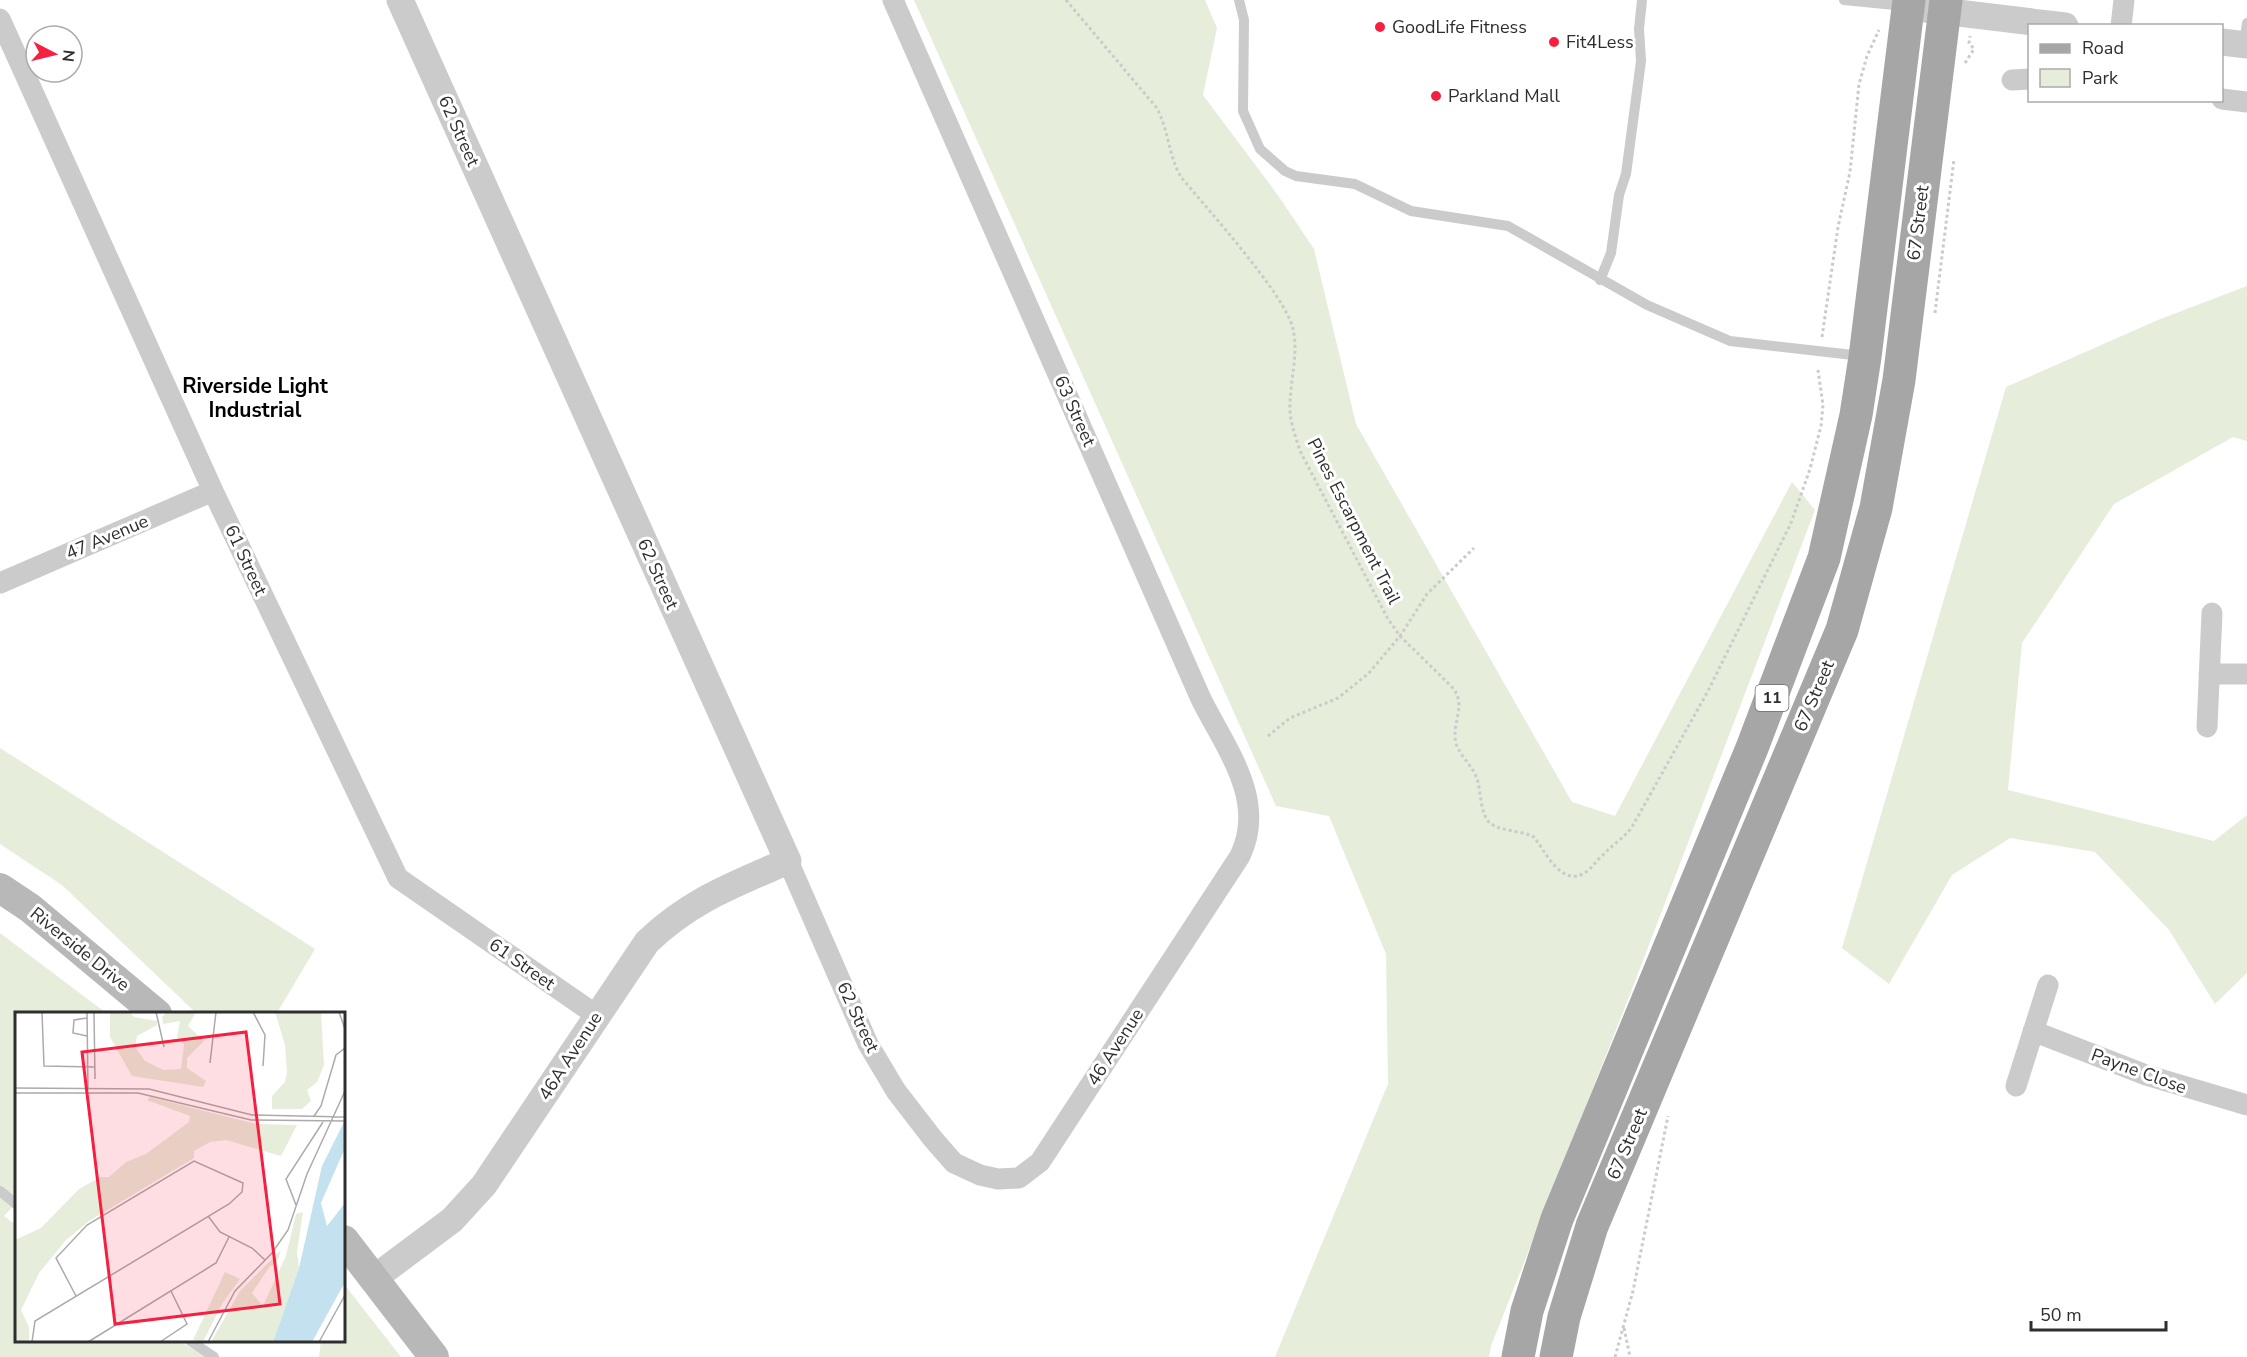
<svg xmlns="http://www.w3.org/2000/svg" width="2247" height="1357" viewBox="0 0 2247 1357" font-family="'Nunito Sans',sans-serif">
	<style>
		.green { fill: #e6edda }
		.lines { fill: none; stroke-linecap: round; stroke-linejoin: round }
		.path { stroke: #cbcbcb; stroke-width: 3; stroke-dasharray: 3 3; stroke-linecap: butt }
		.service { stroke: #cbcbcb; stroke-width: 10 }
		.minor { stroke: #cbcbcb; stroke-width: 21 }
		.tertiary { stroke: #cbcbcb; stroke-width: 27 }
		.secondary { stroke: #b8b8b8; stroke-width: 30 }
		.primary { stroke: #a6a6a6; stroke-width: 33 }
		.poi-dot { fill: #f52040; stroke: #fff; stroke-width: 2 }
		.labels { text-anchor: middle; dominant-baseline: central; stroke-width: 6; stroke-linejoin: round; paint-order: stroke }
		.shield { fill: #fff; stroke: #6d6d6d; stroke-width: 1.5 }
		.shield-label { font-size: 16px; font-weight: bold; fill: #2e2e2e }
		.poi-label { font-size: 18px; fill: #2e2e2e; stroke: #fff; text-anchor: start }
		.street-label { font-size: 18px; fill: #2e2e2e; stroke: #fff }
		.quarter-label { font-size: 21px; font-weight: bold; fill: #000; stroke: #fff }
		.inset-road { fill: none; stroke: #ababab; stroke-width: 1.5 }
		.view { fill: #f52040; fill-opacity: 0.15; stroke: #f52040; stroke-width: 3 }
		.inset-edge { fill: none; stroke: #2e2e2e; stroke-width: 3 }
	</style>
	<rect width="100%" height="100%" fill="#fff"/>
	<!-- green -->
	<path class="green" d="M914 0H1205L1217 28 1203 95 1277 194 1314 249 1356 424 1572 802 1615 816 1792 482 1815 510 1631 992 1491 1346 1489 1357H1275L1388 1084 1386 954 1329 816 1276 806Z
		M2247 286V441L2233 437 2114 504 2022 643 2008 790 2214 841 2247 815V973L2215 1004 2169 930 2095 852 2010 838 1952 875 1889 984 1842 948 2006 387 2158 320Z
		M0 748 315 949 277 1013H196L62 885 0 844Z
		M0 933 106 1013 16 1014V1203L4 1216 16 1225V1340L178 1341 208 1357H0Z
		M344 1284 401 1357H319L321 1341 344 1340Z"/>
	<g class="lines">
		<!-- path -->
		<path class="path" d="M1066 0 1156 107C1169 129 1168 155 1181 177 1207 209 1285 294 1293 329 1299 355 1289 384 1290 411 1291 425 1296 438 1300 451L1388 619 1400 636 1454 689C1465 707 1454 718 1455 738 1456 753 1472 764 1477 779 1481 790 1480 815 1490 823 1501 832 1521 830 1534 837 1545 851 1562 889 1586 872 1592 868 1596 861 1602 856 1612 845 1623 839 1632 827L1708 691 1791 523 1810 469 1821 426 1823 405 1818 370
			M1965 63 1974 49 1969 43 1970 36
			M1935 313 1954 159
			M1822 337 1838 227 1850 172 1859 84 1867 56 1879 30
			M1268 736 1290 718 1338 698 1369 673 1400 636 1427 594 1474 548
			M1624 1328 1630 1357
			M1615 1357 1633 1291 1668 1116"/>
		<!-- service -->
		<path class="service" d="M1239 0 1244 20 1243 111 1260 149 1285 171 1296 176 1355 184 1411 211 1508 226 1647 305 1730 341 1862 356
			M1844 0 1905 6
			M2244 43 2247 23
			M1600 280 1611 253 1619 195 1626 174 1641 61 1639 29 1642 0
			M0 1191 16 1204
			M189 1340 214 1357"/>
		<!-- minor -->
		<path class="minor" d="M0 19 213 491 398 878 596 1015
			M2121 26 2124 0
			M2012 80 2030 79
			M2222 99 2247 102
			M0 583 213 491
			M2209 674H2247
			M2207 727 2212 613
			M788 861 868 1044 896 1091 933 1139 954 1163 980 1175 998 1179 1019 1178 1040 1162 1240 856C1267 800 1226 749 1201 699L893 0
			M2033 1031 2146 1075 2247 1105
			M2016 1086 2048 985"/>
		<!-- tertiary -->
		<path class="tertiary" d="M1909 7 2065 26
			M2222 42 2247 45
			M373 1279 452 1220 484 1185 647 942C691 900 733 885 788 861L400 0"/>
		<!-- secondary -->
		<path class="secondary" d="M0 888 30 908 157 1014
			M344 1240 434 1357"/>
		<!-- primary -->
		<path class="primary" d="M1518 1357 1527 1311 1557 1219 1752 748 1824 558 1856 415 1865 357 1909 0
			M1556 1357 1564 1317 1592 1226 1842 630 1876 508 1899 380 1946 0"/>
	</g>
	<!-- markers -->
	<g class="poi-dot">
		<circle cx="1380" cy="27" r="6"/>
		<circle cx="1554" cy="42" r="6"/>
		<circle cx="1436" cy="96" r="6"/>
	</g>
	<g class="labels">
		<!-- shield labels -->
		<rect class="shield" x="1755.5" y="685" width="33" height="26" rx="4.5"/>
		<g class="shield-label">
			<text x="1772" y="698">11</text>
		</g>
		<!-- poi labels -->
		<g class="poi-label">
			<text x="1392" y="27">GoodLife Fitness</text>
			<text x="1566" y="42">Fit4Less</text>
			<text x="1448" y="96">Parkland Mall</text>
		</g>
		<!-- street labels -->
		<g class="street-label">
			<text transform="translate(459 131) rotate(66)">62 Street</text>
			<text transform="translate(1918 223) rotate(-83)">67 Street</text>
			<text transform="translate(1075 411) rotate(66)">63 Street</text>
			<text transform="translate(1354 521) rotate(63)">Pines Escarpment Trail</text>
			<text transform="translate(107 537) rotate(-23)">47 Avenue</text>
			<text transform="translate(246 560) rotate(65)">61 Street</text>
			<text transform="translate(658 574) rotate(66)">62 Street</text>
			<text transform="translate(1814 696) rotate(-67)">67 Street</text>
			<text transform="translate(80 949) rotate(39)">Riverside Drive</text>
			<text transform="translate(522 964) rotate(35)">61 Street</text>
			<text transform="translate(858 1017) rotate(65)">62 Street</text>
			<text transform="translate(1115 1047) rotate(-57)">46 Avenue</text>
			<text transform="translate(570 1056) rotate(-57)">46A Avenue</text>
			<text transform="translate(2139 1071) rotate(20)">Payne Close</text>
			<text transform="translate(1627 1144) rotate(-67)">67 Street</text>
		</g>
		<!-- quarter labels -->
		<g class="quarter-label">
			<text x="255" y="386">Riverside Light<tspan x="255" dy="24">Industrial</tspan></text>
		</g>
	</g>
	<!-- overview -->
	<g transform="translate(15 1012)">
		<rect width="330" height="330" fill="#fff"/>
		<path d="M95 0H115L119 5 142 9V13L122 24 120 35 130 49 148 58 166 57 169 32 162 25 165 9 148 12 147 5 152 0H181L173 14 189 29 172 46V56L191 69 188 75 117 64 95 25ZM260 0H306L309 53 302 70 292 78 296 89 287 97H257V84L270 70 272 60 270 33ZM135 85 241 112 282 113 266 144 211 128 195 130 179 139V146L74 209 51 228 24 261 6 298 14 315V330H0V228L26 216 64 177 85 165H94L111 150 131 142 174 110 175 104 132 88ZM288 200 282 240 284 256 258 330H196L225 279 266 238 261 253 255 254 237 281 248 294 271 244 281 202ZM210 260 225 267 207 292 188 330 178 328Z" fill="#e6edda"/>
		<path d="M330 108V136L306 191 312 214 330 191V270L297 330H258L284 256 307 154Z" fill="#c4e1ef"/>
		<path class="inset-road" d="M27 0 29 54 79 55M72 0 73 78M79 0 80 67M141 0 149 35M238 0 250 23 248 54M324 0 330 17M72 6 59 8 58 21 72 24M195 51 201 0M0 76 134 77 237 103 330 105M0 81H123L236 108 330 109M299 104 306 94 321 43 330 36M281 193 271 167 308 110M193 204 205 220 237 236 250 248M17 330 20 309 214 192 227 180 228 171 179 149 72 213 41 246 61 284M73 330 201 251 214 225M145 330 172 312 156 279M193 330 220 279 257 241 273 218 292 162 330 79M304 330 330 283"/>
		<path class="view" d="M231 20 265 292 100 312 67 40Z"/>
		<rect width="330" height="330" class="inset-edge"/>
	</g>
	<!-- legend -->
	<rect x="2028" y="24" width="195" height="78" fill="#ffffff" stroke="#ababab" stroke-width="1.5"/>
	<rect x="2040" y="44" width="30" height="9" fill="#a6a6a6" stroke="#ababab" stroke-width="1.5"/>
	<text x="2082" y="54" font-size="18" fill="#2e2e2e">Road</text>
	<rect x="2040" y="69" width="30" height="18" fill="#e6edda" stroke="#ababab" stroke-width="1.5"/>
	<text x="2082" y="84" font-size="18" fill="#2e2e2e">Park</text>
	<!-- north arrow -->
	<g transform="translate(54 54) rotate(97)"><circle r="28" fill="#ffffff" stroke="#ababab" stroke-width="1.5"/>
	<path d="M0-4.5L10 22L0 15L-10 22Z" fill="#f52040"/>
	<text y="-9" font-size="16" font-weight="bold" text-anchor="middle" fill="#2e2e2e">N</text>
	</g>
	<!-- scale -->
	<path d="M2031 1321v9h135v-9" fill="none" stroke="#2e2e2e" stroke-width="3"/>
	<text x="2040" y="1321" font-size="18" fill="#2e2e2e" stroke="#ffffff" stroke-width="4.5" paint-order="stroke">50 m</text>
</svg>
